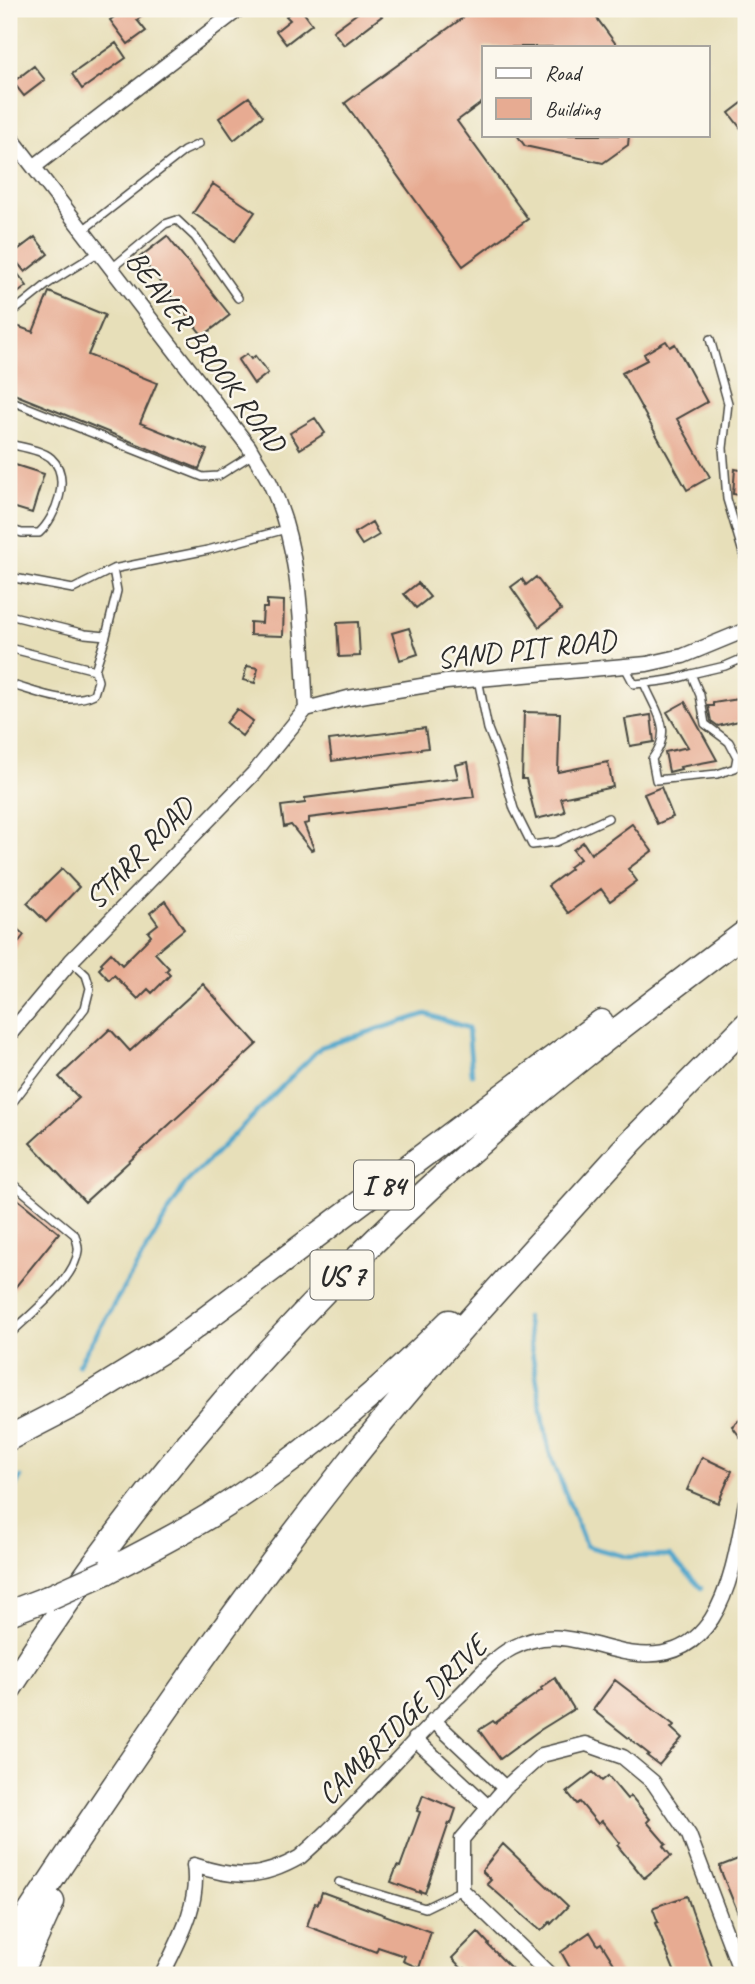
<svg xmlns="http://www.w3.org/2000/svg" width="755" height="1984" viewBox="0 0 755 1984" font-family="Caveat,sans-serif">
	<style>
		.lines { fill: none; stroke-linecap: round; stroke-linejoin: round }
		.stream { stroke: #4ea5cb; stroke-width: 4.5 }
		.building { fill: #e7ab92 }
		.lane-casing { stroke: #474640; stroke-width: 10 }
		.street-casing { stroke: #474640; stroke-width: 17 }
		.highway-casing { stroke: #474640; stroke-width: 27 }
		.lane { stroke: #fff; stroke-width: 7 }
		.street { stroke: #fff; stroke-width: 14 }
		.highway { stroke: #fff; stroke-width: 24 }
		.highway-bridge-casing { stroke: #474640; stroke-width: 27; stroke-linecap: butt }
		.highway-bridge { stroke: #fff; stroke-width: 24 }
		.labels { text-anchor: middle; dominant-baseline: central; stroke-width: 5; stroke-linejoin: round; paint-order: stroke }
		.shield { fill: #fbf7ec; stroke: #696865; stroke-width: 2 }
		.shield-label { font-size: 28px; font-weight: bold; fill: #2b2b2b }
		.street-label { font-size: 30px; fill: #2b2b2b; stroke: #fbf7ec }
	</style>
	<rect width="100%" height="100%" fill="#fbf7ec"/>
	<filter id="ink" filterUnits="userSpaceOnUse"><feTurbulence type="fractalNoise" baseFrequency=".0143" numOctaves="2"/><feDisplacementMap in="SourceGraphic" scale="14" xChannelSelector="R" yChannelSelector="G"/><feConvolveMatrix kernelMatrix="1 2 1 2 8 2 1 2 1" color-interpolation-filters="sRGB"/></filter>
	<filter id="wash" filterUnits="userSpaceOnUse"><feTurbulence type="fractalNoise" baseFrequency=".00686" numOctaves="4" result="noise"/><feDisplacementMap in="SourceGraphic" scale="28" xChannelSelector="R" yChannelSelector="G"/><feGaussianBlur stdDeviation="1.57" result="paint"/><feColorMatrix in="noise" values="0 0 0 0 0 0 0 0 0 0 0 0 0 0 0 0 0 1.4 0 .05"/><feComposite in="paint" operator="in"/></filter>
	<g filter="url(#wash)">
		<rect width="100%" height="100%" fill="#e7dfb9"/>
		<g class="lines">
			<!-- stream -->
			<path class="stream" d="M526 1317 549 1451 586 1546 627 1557 670 1556 701 1588
				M78 1365 185 1184 321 1047 426 1014 468 1028 472 1074
				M9 1498 21 1477"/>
		</g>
		<g id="blocks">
			<!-- building -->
			<path class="building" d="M125 9H152L137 20 146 31 128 44 110 20Z
				M295 9H301L312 24 286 44 276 31 290 20 286 16Z
				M363 9H376L382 16 344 45 333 31Z
				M475 9H590L618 47H484V101L457 121 528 219 463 266 345 103Z
				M116 43 126 58 82 89 72 74Z
				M34 66 45 80 24 96 13 82Z
				M249 97 263 116 234 140 219 118Z
				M746 100V135L729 113Z
				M517 135H629L628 145 603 163 525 146Z
				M213 184 255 212 235 241 193 213Z
				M167 236 230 315 203 336 140 257Z
				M35 237 48 254 25 272 11 255Z
				M18 274 27 286 15 295 9 286V281Z
				M49 292 105 315 88 355 157 383 140 423 207 450 199 469 9 392V338L14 325 33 332Z
				M666 341 670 347 675 344 707 402 677 419 710 477 687 490 622 373 647 360 644 354Z
				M247 354 251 359 255 356 268 373 254 384 238 360Z
				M315 418 325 433 300 449 290 433Z
				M9 463 44 474 32 513 9 506Z
				M735 469 746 471V496L733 494Z
				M372 522 379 535 362 545 354 533Z
				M536 577 561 610 539 627 511 587 522 579 526 585Z
				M418 583 430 597 416 608 404 594Z
				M267 600 284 601 283 636 250 635V622L262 623 263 608H267Z
				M358 622 360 656 339 657 337 623Z
				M409 628 418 654 400 660 392 633Z
				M247 666 258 668 255 683 243 680Z
				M739 699 743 720 718 726 711 721 708 706H713V703Z
				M685 702 717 760 680 767 681 769 669 772 665 752 688 747 667 712Z
				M237 709 253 721 242 736 226 723Z
				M524 712 560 713 558 772 608 762 613 787 561 798 565 812 536 819 526 779H522Z
				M651 715 654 742 630 746 625 719Z
				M425 728 428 748 332 761 329 740Z
				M468 762 474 797 309 818V823L304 824 314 849 311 850 291 825 284 827 281 806 305 803V798L458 778 455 765Z
				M661 787 673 817 657 824 644 794Z
				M632 824 652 851 628 869 637 881 610 901 601 889 568 913 548 886 571 869 569 867 580 859 573 850 583 842 591 854Z
				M62 869 79 887 46 922 27 903Z
				M165 901 184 929 155 953 169 968 166 971 170 975 152 993 148 989 138 999 114 975 109 980 99 969 103 965 101 963 111 953 122 965 151 936 148 932 158 924 150 913Z
				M9 922 24 935 9 954Z
				M203 984 257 1044 85 1202 30 1143 79 1098 59 1077 110 1029 130 1051Z
				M9 1192 59 1233 9 1295Z
				M746 1415V1445L732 1426Z
				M702 1457 732 1471 718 1503 687 1490Z
				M555 1678 574 1709 537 1732 500 1759 479 1730 493 1721 495 1723 542 1690 541 1688Z
				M615 1680 674 1725 671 1728 682 1738 659 1765 647 1756 649 1754 593 1710Z
				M593 1772 602 1781 608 1776 627 1799 631 1796 650 1819 647 1822 666 1844 663 1846 671 1856 644 1878 617 1845 620 1843 602 1821 598 1824 580 1802 577 1804 567 1792Z
				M423 1795 456 1809 451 1824 449 1823 425 1893 420 1891V1893L391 1882 397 1866 400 1867 420 1812 417 1811Z
				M503 1844 568 1906 551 1924 550 1922 541 1931 487 1884 491 1880 483 1872V1869Z
				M746 1856V1930H745L720 1869V1866Z
				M322 1892 431 1932 419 1968 403 1961 405 1956 378 1947 376 1952 307 1926 315 1903 318 1904Z
				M687 1896 692 1911 715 1975H676L655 1923 658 1922 653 1909 654 1907Z
				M478 1932 489 1944 488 1945 518 1975H473L465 1968 463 1970 452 1958Z
				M590 1932 598 1945 601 1943 621 1975H574L561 1952Z"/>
		</g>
	</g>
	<g filter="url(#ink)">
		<use href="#blocks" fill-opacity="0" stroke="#474640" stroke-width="2"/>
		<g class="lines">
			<defs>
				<path id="lane" d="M83 230 184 151 199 144
					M745 247 746 249
					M112 268 165 224 177 220 195 237 238 298
					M9 315 49 283 99 252
					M710 339 728 403 723 448 727 499 746 563
					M9 400 203 477 218 476 253 454
					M9 444C21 447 42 450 51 458 72 477 56 517 39 533H22L9 529
					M9 577 73 589 113 569 208 550 286 529
					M9 615 85 634 106 636 117 591 113 569
					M9 648 95 670 106 636
					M625 667 634 684C654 682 673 681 691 674L700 695 705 724 729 742 737 757 735 768 717 774 656 780 652 759C675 729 655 711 644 683
					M691 674 725 666 746 657
					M478 679 488 729 500 759 514 809 532 845 556 842 608 818
					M9 684C35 691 68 707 94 694L98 681 95 670
					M9 1107 85 1008 90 988 86 975 71 961
					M9 1180 75 1235C76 1240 79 1245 78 1251 75 1280 29 1315 9 1335
					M339 1882 425 1908 462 1890"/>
				<path id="street" d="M9 135 249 447C256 460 265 472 271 485 303 554 301 634 306 709
					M35 166 239 9
					M306 709 348 698 446 682 647 664 683 656 746 630
					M9 1035 71 961 254 773 306 709
					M433 1720 505 1788
					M415 1739 488 1807
					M162 1975C179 1940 200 1905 194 1865 235 1879 262 1879 300 1857 356 1808 403 1750 457 1698 474 1682 491 1659 512 1648 550 1628 577 1641 615 1650 719 1677 732 1578 746 1502
					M550 1975 462 1890V1839L505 1788 542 1755 586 1744 623 1757 653 1782 689 1835 742 1975"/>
				<path id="highway" d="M621 1152 746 1025
					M9 1438 77 1403 168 1347 601 1022
					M106 1572C141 1554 176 1536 209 1516 297 1462 376 1395 449 1322
					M9 1613 48 1598
					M9 1689C126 1506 268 1339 427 1191 527 1097 637 1014 746 932
					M9 1944C115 1782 224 1621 345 1468 434 1355 535 1249 631 1142
					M19 1975 52 1902"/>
			</defs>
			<!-- lane casing -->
			<use href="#lane" class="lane-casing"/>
			<!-- street casing -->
			<use href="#street" class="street-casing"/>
			<!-- highway casing -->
			<use href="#highway" class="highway-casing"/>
			<!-- lane -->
			<use href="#lane" class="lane"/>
			<!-- street -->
			<use href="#street" class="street"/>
			<!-- highway -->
			<use href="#highway" class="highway"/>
			<defs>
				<path id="highway-bridge" d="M48 1598 106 1572"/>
			</defs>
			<!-- highway-bridge casing -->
			<use href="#highway-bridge" class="highway-bridge-casing"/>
			<!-- highway-bridge -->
			<use href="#highway-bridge" class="highway-bridge"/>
		</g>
	</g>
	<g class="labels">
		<!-- shield labels -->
		<g class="shield">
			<rect x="354" y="1160.5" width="60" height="49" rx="5"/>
			<rect x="310.5" y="1250.5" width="63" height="49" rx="5"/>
		</g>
		<g class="shield-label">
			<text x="384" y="1185">I 84</text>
			<text x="342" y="1275">US 7</text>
		</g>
		<!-- street labels -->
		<g class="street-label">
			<text transform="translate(206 351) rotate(53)">BEAVER BROOK ROAD</text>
			<text transform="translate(526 649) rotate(-6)">SAND PIT ROAD</text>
			<text transform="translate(139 853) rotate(-46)">STARR ROAD</text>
			<text transform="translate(402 1720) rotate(-45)">CAMBRIDGE DRIVE</text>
		</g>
	</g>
	<!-- margin -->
	<rect width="755" height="1984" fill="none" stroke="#fbf7ec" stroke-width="35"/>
	<!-- legend -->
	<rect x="482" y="46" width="228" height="91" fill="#fbf7ec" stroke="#a8a59f" stroke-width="2"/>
	<rect x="496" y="68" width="35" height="10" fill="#ffffff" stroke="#a8a59f" stroke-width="2"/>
	<text x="545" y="80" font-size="21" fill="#2b2b2b">Road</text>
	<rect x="496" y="98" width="35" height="21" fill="#e7ab92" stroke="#a8a59f" stroke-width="2"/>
	<text x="545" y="116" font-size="21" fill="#2b2b2b">Building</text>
</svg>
